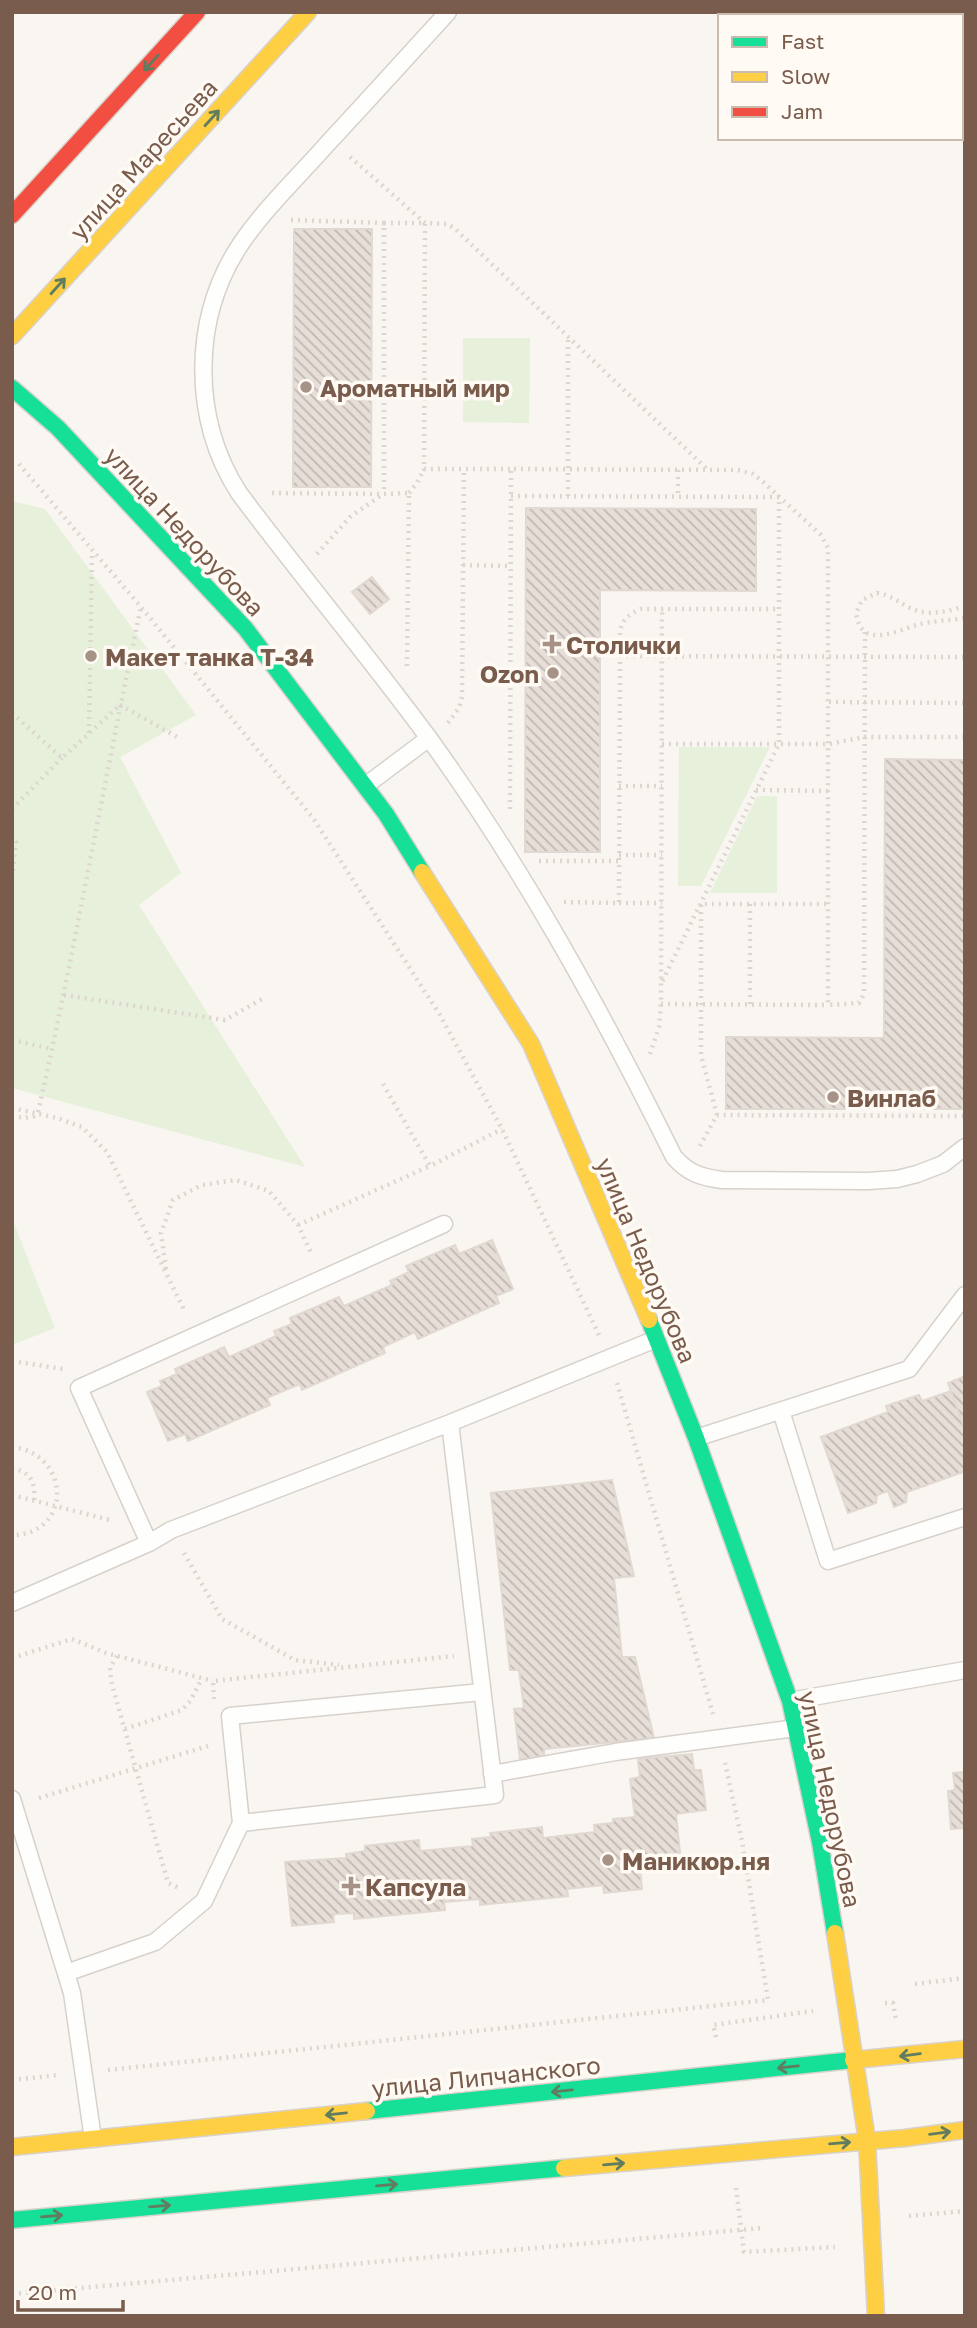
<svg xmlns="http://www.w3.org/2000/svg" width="977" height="2328" viewBox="0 0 977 2328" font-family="'Golos Text',sans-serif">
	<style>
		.green { fill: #e7f0db }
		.building { fill: url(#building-back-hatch); stroke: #e2d8d2; stroke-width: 2 }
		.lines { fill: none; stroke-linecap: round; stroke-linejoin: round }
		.lane-casing { stroke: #d7d1cb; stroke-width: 19 }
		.fast-casing { stroke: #d9d2cb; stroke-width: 19 }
		.slow-casing { stroke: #d9d2cb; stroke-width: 19 }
		.jam-casing { stroke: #d9d2cb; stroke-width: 19 }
		.path { stroke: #dcd5d0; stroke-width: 4.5; stroke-dasharray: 2 5; stroke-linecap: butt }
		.lane { stroke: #fefefd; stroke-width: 16 }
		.fast { stroke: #16e098; stroke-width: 16 }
		.slow { stroke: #ffcf43; stroke-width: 16 }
		.jam { stroke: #f24e42; stroke-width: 16 }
		.oneway { stroke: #617d60 }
		.poi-dot { fill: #a69286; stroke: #fffaf3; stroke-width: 2.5 }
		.labels { text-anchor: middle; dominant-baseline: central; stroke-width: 7; stroke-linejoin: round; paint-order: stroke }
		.street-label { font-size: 24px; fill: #7a5c4d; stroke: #fffaf3 }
		.poi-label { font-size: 24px; font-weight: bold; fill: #7a5c4d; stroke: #fffaf3; text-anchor: start }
	</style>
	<defs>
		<pattern id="building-back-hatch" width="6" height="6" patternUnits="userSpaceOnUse" patternTransform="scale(1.75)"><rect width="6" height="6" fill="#e6ded7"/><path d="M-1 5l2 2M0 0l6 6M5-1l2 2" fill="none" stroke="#bfb7b1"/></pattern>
	</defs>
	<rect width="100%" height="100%" fill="#f9f5f0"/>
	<!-- green -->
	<path class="green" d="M463 338H530L529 423 463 422Z
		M12 501 45 509 196 715 120 757 181 873 139 905 305 1167 12 1088Z
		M679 747H770L701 886H678Z
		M757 796H777V893H710Z
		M12 1218 55 1328 12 1345Z"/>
	<!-- building -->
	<path class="building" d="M294 229H372L371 487H293Z
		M526 508 756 509V591L600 590V852H525Z
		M372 577 389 599 370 614 352 592Z
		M885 759 965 760 964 1109H726V1037L884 1038Z
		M492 1240 513 1289 496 1296 499 1303 418 1339 415 1332 383 1347 385 1353 302 1390 300 1384 283 1391 267 1398 270 1405 188 1441 185 1434 168 1441 147 1392 162 1386 160 1381 177 1374 175 1369 224 1347 229 1357 276 1336 274 1331 292 1324 290 1318 339 1297 344 1306 392 1285 390 1281 409 1272 406 1266 455 1245 459 1254Z
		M965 1376V1430L948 1383Z
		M951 1391 965 1430V1476L963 1472 907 1492 906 1502 894 1507 888 1491 877 1495 876 1503 848 1513 821 1437 888 1412 886 1406 919 1395 922 1401Z
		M612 1480 634 1576 614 1578 622 1657H635L654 1738 544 1749V1757L520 1759 514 1709 524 1708 519 1670H510L491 1493Z
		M692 1754 694 1770H701L706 1810 676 1814 680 1853 639 1858 642 1889 604 1893 603 1885 567 1889 568 1896 480 1905V1899L444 1902 445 1910 354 1919V1913L336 1914 333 1915 334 1922 292 1926 285 1862 346 1858V1854L365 1851V1846L419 1840 420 1851 473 1846 472 1839 491 1837 490 1833 542 1827 543 1838 595 1832 594 1825 613 1823V1819L635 1817 630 1779 640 1777 638 1759Z
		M965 1772V1828L951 1829 948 1791 955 1790 953 1773Z"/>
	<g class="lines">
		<defs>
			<path id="lane" d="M448 12C408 56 369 99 329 142 300 175 267 206 242 242 191 317 191 418 239 493 301 576 367 654 428 737 523 868 602 1012 674 1157 688 1173 700 1177 722 1180L868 1181 897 1179 917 1174 943 1164 965 1147
				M365 786 429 738
				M444 1224 79 1388 149 1543 171 1530 450 1423 656 1339
				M781 1411 828 1561 965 1517
				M696 1438 909 1369 965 1295
				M12 1603 149 1543
				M790 1701 965 1670
				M492 1774 615 1752 796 1728
				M12 1799 72 1993 93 2139
				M241 1823 230 1716 482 1692
				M66 1973 155 1942 204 1901 241 1823 495 1795 450 1423"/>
			<path id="fast" d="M12 388 58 428 245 628 386 814 422 872
				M649 1320 696 1438 790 1701 820 1842 835 1933
				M367 2111 853 2060
				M12 2220 564 2168"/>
			<path id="slow" d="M12 336 308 12
				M422 872 531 1044 649 1320
				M835 1933 867 2140 876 2316
				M853 2060 965 2049
				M12 2147 367 2111
				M564 2168 905 2138 965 2130"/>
			<path id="jam" d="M12 215 197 12"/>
		</defs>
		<!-- lane casing -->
		<use href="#lane" class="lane-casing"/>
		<!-- fast casing -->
		<use href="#fast" class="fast-casing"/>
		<!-- slow casing -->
		<use href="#slow" class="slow-casing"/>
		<!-- jam casing -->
		<use href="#jam" class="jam-casing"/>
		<!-- path -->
		<path class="path" d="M350 157 425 223 447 224 454 228 708 470
			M291 220 384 223
			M19 464 141 607 313 818 440 1015 502 1129 599 1335
			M678 470V497
			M272 493 384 494
			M409 493 417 483 424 469
			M511 496 779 497V744L661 984
			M568 496V336
			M317 554 350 517 383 494
			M463 565 510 566
			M965 606C946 612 926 617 908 607 897 601 890 595 877 593L862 600 856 613C861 651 897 630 920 624 935 621 950 620 965 618
			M620 656C620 632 616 619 641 609H779
			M407 666 409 493 384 494V223H425L424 469H511
			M829 702 965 703
			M120 705 179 738
			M12 713 62 758 119 706
			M448 723 459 708 462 697 464 469
			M89 733 92 551
			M662 744H829L865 737H965
			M619 786H662
			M756 790 829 791
			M12 809 62 758
			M510 809 511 469 738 470 753 474 761 480 821 535 828 548V1005L859 1003 864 994 865 631
			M12 835 16 842 12 879
			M619 855H662
			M539 861H619
			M564 902 619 903 620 656 965 657
			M619 903H662
			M750 904V1004
			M64 995 225 1020 262 999
			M661 1004 828 1005
			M12 1040 52 1049
			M650 1054 659 1027 661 1004 662 609
			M383 1084 430 1166 502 1129
			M12 1108 57 1118 82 1127 107 1152 185 1312
			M717 1115 701 1055V904H828
			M12 1116 25 1118 34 1116 38 1112C76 945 105 775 141 607
			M700 1146 717 1115 965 1116
			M298 1225 430 1166
			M166 1269 161 1233 173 1200 202 1185 236 1180 269 1191 298 1225 312 1255
			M12 1361 63 1369
			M617 1383 713 1714
			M12 1447C72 1454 72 1535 12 1535
			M12 1468C32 1473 35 1481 34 1501
			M12 1495 110 1520
			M184 1553 222 1619 295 1660 339 1665
			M117 1656 110 1668 111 1681 168 1883 179 1888
			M12 1658 72 1639 106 1653 213 1681
			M214 1699 213 1681 454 1656
			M125 1729 182 1710 191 1700 202 1678
			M39 1798 208 1746
			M915 1984 965 1978
			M885 2003H893L896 2020
			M716 2037 713 2025 813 2011
			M108 2070 768 2000 742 1841 725 1763
			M12 2080 57 2075
			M736 2188 744 2252 835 2247
			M909 2216 965 2211
			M12 2294 762 2228"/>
		<!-- lane -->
		<use href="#lane" class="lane"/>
		<!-- fast -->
		<use href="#fast" class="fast"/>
		<!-- slow -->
		<use href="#slow" class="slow"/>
		<!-- jam -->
		<use href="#jam" class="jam"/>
	</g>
	<!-- one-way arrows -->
	<defs><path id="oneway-shaft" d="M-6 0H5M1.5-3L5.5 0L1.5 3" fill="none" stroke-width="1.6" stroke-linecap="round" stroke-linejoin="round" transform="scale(1.75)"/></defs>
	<g class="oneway">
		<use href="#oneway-shaft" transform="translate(151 63) rotate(132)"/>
		<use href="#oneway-shaft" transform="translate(212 118) rotate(-48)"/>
		<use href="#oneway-shaft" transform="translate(58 286) rotate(-48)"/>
		<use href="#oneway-shaft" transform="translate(910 2055) rotate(172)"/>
		<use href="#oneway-shaft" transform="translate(788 2067) rotate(174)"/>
		<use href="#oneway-shaft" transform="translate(562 2091) rotate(174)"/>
		<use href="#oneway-shaft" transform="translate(336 2114) rotate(174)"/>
		<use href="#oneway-shaft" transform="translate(940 2133) rotate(-7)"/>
		<use href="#oneway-shaft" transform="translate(840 2143) rotate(-5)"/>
		<use href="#oneway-shaft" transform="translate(614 2164) rotate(-5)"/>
		<use href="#oneway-shaft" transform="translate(387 2185) rotate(-5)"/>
		<use href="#oneway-shaft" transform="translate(160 2206) rotate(-5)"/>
		<use href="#oneway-shaft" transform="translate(52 2216) rotate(-5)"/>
	</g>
	<!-- markers -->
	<g class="poi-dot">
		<circle cx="306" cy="387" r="7"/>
		<path d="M548.5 633.5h7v7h7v7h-7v7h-7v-7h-7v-7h7z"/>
		<circle cx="91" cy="656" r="7"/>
		<circle cx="553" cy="673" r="7"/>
		<circle cx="833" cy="1097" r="7"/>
		<circle cx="608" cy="1860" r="7"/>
		<path d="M347.5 1875.5h7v7h7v7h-7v7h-7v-7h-7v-7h7z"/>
	</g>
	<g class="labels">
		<!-- street labels -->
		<g class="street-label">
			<text transform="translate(143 159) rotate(-48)">улица Маресьева</text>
			<text transform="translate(185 531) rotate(47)">улица Недорубова</text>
			<text transform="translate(647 1260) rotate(67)">улица Недорубова</text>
			<text transform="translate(831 1799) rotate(78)">улица Недорубова</text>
			<text transform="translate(486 2076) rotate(-6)">улица Липчанского</text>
		</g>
		<!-- poi labels -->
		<g class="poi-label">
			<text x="320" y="387">Ароматный мир</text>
			<text x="566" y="644">Столички</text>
			<text x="105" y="656">Макет танка Т-34</text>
			<text x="539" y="673" text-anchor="end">Ozon</text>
			<text x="847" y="1097">Винлаб</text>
			<text x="622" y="1860">Маникюр.ня</text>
			<text x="365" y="1886">Капсула</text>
		</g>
	</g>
	<!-- border -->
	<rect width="977" height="2328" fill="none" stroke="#7a5c4d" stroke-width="28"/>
	<!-- legend -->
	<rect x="718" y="14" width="245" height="126" fill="#fffaf3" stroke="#cabbb1" stroke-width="2"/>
	<rect x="732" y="37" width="35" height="10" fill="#16e098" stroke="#cabbb1" stroke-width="2"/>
	<text x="781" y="49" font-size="21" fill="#7a5c4d">Fast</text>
	<rect x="732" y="72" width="35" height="10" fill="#ffcf43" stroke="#cabbb1" stroke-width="2"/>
	<text x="781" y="84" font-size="21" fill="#7a5c4d">Slow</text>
	<rect x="732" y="107" width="35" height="10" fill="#f24e42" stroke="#cabbb1" stroke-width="2"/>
	<text x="781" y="119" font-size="21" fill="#7a5c4d">Jam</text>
	<!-- scale -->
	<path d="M18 2300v10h105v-10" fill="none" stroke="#7a5c4d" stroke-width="3.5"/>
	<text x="28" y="2300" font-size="21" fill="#7a5c4d" stroke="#fffaf3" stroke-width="5" paint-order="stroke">20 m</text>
</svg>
